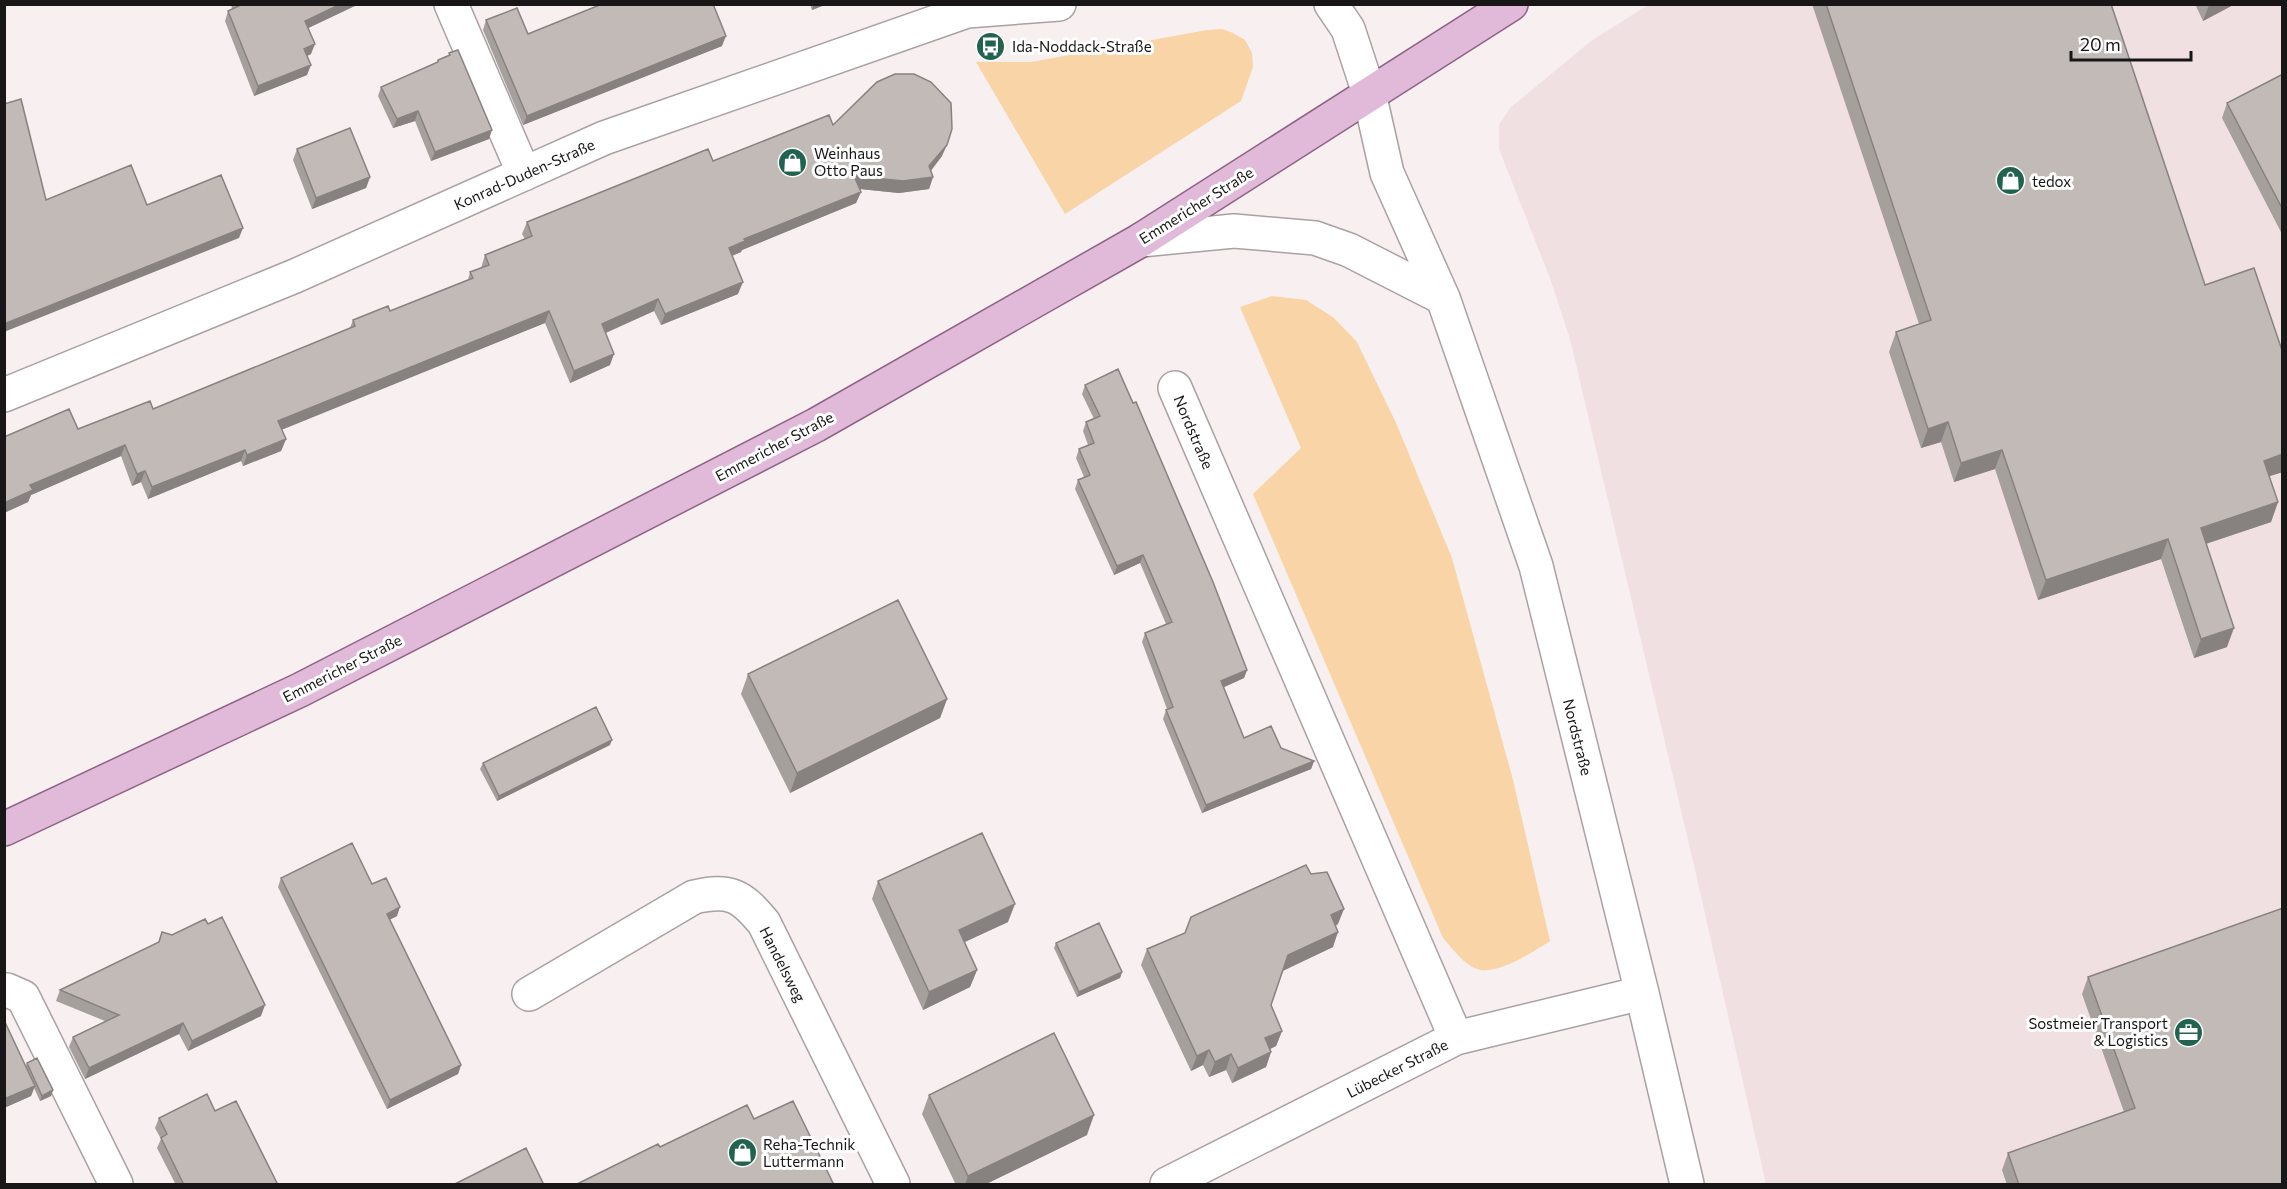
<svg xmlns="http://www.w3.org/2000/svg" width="2287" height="1189" viewBox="0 0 2287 1189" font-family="Commissioner,sans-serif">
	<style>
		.built { fill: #f1e0e2 }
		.green { fill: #f9d4a7 }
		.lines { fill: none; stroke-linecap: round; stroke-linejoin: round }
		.minor-casing { stroke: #a9a1a3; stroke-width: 36 }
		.major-casing { stroke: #8e6385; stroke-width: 36 }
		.minor { stroke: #fff; stroke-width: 33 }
		.major { stroke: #e1bada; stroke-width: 33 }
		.wall { fill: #a6a09d }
		.shaded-wall { fill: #878280 }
		.building { fill: #c1bab7; stroke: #878280; stroke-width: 1.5 }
		.labels { text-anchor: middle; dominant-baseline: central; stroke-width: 6; stroke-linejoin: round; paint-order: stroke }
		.poi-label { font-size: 15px; fill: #181616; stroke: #fefefe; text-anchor: start }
		.street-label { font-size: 15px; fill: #181616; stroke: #fefefe }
	</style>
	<rect width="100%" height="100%" fill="#f7eff0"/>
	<!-- built -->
	<path class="built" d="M1648 5H2282V1184H1766L1696 874 1570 339 1550 278 1499 149V125L1510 108 1591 41Z"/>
	<!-- green -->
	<path class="green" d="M1222 29 1233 33 1245 40 1252 53 1253 67 1241 101 1065 214 976 62H1031L1207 30Z
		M1272 296 1306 300 1334 318 1357 342 1396 423 1452 558 1513 780 1550 941C1535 951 1496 976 1477 969 1463 964 1453 949 1443 938L1253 494 1301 448 1240 307Z"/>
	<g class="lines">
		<defs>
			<path id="minor" d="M451 4 524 174
				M1331 4 1348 29 1369 93 1387 173 1443 298 1536 566 1642 993 1687 1184
				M1141 240 1234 231 1315 238 1349 250 1443 298
				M1175 388 1456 1038
				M4 395 295 276 604 138 967 11 1059 4
				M4 991 7 990 23 997 116 1184
				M529 994 694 897C730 889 741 895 764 923L893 1184
				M1167 1184 1456 1038 1642 993"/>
			<path id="major" d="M4 829 300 690 816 425 1141 240 1511 4"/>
		</defs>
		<!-- minor casing -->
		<use href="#minor" class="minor-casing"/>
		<!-- major casing -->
		<use href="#major" class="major-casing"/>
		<!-- minor -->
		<use href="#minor" class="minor"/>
		<!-- major -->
		<use href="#major" class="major"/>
	</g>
	<!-- wall -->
	<path class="wall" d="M231 4H359L308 28 311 54 307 56V75L254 96 225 21 228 11 232 9Z
		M810 4H827L812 10Z
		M1813 4H2111L2205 285 2283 353V472L2269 476 2278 502 2271 522 2206 544 2227 647 2194 658 2161 559 2038 600 1995 469 1954 482 1941 442 1921 448 1889 352 1896 332 1919 324 1813 7Z
		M2195 4H2235L2203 21Z
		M486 20 528 34 722 46 523 125 483 30Z
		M449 53 489 139 431 161 415 121 393 128 378 96 381 87 437 62 438 60 448 56Z
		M2283 74V236L2222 118 2227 103Z
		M833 125 942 156 931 171 933 177 929 189 899 193 860 189 861 192 856 203 742 250 741 252 732 256 738 294 661 325 654 311 606 333 610 365 570 383 545 323 281 429 286 439 281 451 243 466 241 461 148 499 141 482 132 486 121 456 31 495 28 502 4 513 78 429 153 409 350 328 353 320 390 311 468 280 470 272 481 268 485 255 525 239 522 234 527 222 713 161Z
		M297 149 370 177 366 188 312 209 293 160Z
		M1085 385 1247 670 1244 678 1223 687 1244 738 1281 748 1314 761 1311 769 1202 813 1163 719 1166 710 1167 709 1142 642 1145 633 1166 624 1140 563 1114 575 1075 489 1078 480 1084 477 1076 458 1079 449 1088 445 1083 431 1086 422 1094 419 1082 394Z
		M748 674 947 699 940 718 790 793 741 694Z
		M610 745 497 801 480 769 483 763Z
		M281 878 372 884 397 916 389 920 461 1065 458 1074 387 1109 278 887Z
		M878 881 1008 922 964 942 977 970 970 987 923 1010 872 899Z
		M1338 924 1336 926 1333 947 1283 971 1271 1005 1282 1031 1276 1046 1270 1049 1271 1052 1266 1067 1232 1083 1226 1070 1209 1077 1203 1065 1191 1071 1141 965 1147 949Z
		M162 932 261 1016 188 1051 179 1034 85 1079 69 1047 73 1037 105 1021 56 1001 60 990 158 943Z
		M1056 943 1122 972 1120 978 1077 997 1054 948Z
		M2088 977 2283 1185H2007L2002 1170 2008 1153 2124 1112 2082 994Z
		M4 1020 26 1066 27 1063 53 1090 51 1096 40 1101 34 1088 31 1096 4 1108Z
		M929 1095 1087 1135 984 1185H956L922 1114Z
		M215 1111 278 1185H176L157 1148 161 1139 155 1128 159 1118Z"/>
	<!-- shaded-wall -->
	<path class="shaded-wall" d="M341 4H359L302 31 305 21Z
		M814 4H827L812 10Z
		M2210 4H2235L2203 21 2209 5Z
		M726 36 722 46 523 125 527 116Z
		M315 44 311 54 300 59 304 49Z
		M311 65 307 75 254 96 258 86Z
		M418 111 415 121 393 128 397 119Z
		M492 130 489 139 431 161 435 152Z
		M947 145 942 156 925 178 929 166Z
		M854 176 933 177 929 189 899 193 850 188Z
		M370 177 366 188 312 209 316 198Z
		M861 192 856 203 742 250 741 252 724 259 729 248 744 239Z
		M243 228 239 238 4 332V324Z
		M743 282 738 294 661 325 665 314Z
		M658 299 654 311 598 336 602 324Z
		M549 311 545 323 274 433 278 421Z
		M614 354 610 365 570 383 574 371Z
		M1948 422 1941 442 1921 448 1928 429Z
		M286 439 281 451 243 466 247 455Z
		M125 445 121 456 31 495 28 502 4 513V503L30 485Z
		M245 450 241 461 148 499 152 487Z
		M2002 450 1995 469 1954 482 1961 463Z
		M2283 454V472L2257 480 2264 461Z
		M145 471 141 482 132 486 137 474Z
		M2278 502 2271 522 2193 548 2201 528Z
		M2168 539 2161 559 2038 600 2046 580Z
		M1143 555 1140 563 1114 575 1117 566Z
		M2234 628 2227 647 2194 658 2201 639Z
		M1247 670 1244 678 1218 690 1221 681Z
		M947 699 940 718 790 793 797 773Z
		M612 740 610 745 497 801 499 796Z
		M1314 761 1311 769 1202 813 1206 805Z
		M1015 904 1008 922 952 948 959 930Z
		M400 907 397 916 383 923 387 914Z
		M1344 909 1338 924 1325 930 1331 915Z
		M1338 932 1333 947 1282 971 1288 955Z
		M977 970 970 987 923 1010 929 992Z
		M1122 972 1120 978 1077 997 1079 992Z
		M265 1005 261 1016 188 1051 192 1041Z
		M183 1023 179 1034 85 1079 89 1068Z
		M1282 1031 1276 1046 1260 1054 1265 1038Z
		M1209 1050 1203 1065 1191 1071 1197 1056Z
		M1271 1052 1266 1067 1232 1083 1238 1068Z
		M1231 1054 1226 1070 1209 1077 1215 1062Z
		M461 1065 458 1074 387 1109 390 1100Z
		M35 1086 31 1096 4 1108V1099Z
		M53 1090 51 1096 40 1101 42 1096Z
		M1094 1115 1087 1135 984 1185H965L968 1176Z"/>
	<!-- building -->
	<path class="building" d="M238 4H341L305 21 315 44 304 49 311 65 258 86 228 11 239 6Z
		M602 4H713L726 36 527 116 486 20 517 8 528 34Z
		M1826 4H2111L2205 285 2254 268 2283 353V454L2264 461 2278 502 2201 528 2234 628 2201 639 2168 539 2046 580 2002 450 1961 463 1948 422 1928 429 1896 332 1931 320Z
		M458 50 492 130 435 152 418 111 397 119 381 87 438 62V60L450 55 449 53Z
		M895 74H914L931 82 951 103 952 129 947 145 929 166 933 177 903 181 854 176 861 192 744 239 745 241 729 248 743 282 665 314 658 299 602 324 614 354 574 371 549 311 278 421 286 439 247 455 245 450 152 487 145 471 137 474 125 445 30 485 33 490 4 503V437L69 409 78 429 150 401 153 409 355 326 353 320 388 306 390 311 473 278 470 272 489 265 485 255 532 236 527 222 708 149 713 161 829 115 833 125 877 82Z
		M2283 74V210L2227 103Z
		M21 99 46 200 131 165 147 205 221 175 243 228 4 324V213H5L4 209V104Z
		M350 128 370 177 316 198 297 149Z
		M1118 369 1133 403 1136 402 1213 582 1247 670 1221 681 1244 738 1271 726 1281 748 1314 761 1206 805 1166 710 1173 707 1145 633 1172 622 1143 555 1117 566 1078 480 1090 475 1079 449 1094 443 1086 422 1100 416 1085 385Z
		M898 600 947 699 797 773 748 674Z
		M596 707 612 740 499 796 483 763Z
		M982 833 1015 904 959 930 977 970 929 992 878 881Z
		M352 843 372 884 386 878 400 907 387 914 461 1065 390 1100 281 878Z
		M1306 865 1311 874 1327 872 1344 909 1331 915 1338 932 1288 955 1271 1005 1282 1031 1265 1038 1271 1052 1238 1068 1231 1054 1215 1062 1209 1050 1197 1056 1147 949 1185 933 1191 917Z
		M2283 908V1185H2019L2008 1153 2135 1108 2088 977Z
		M222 917 265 1005 192 1041 183 1023 89 1068 73 1037 119 1015 60 990 159 942 162 932 172 935 205 919 208 924Z
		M1099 923 1122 972 1079 992 1056 943Z
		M4 1020 35 1086 4 1099Z
		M1054 1033 1094 1115 968 1176 929 1095Z
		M37 1058 53 1090 42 1096 27 1063Z
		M207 1094 215 1111 236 1101 278 1185H184L161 1138 167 1134 159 1118Z
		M793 1101 834 1185H575L658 1144 660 1147 747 1105 754 1119Z
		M526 1148 544 1185H453Z"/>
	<!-- icons -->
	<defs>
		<symbol id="bus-disc" viewBox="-11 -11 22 22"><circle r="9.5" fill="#226350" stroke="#fefefe"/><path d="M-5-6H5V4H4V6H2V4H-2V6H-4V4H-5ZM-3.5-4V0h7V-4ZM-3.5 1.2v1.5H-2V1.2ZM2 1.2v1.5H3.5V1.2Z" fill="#fff"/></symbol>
		<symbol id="shop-disc" viewBox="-11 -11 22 22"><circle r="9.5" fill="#226350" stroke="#fefefe"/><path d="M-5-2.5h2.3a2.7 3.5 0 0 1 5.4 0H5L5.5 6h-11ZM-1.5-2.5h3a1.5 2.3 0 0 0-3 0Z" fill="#fff"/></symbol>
		<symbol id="office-disc" viewBox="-11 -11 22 22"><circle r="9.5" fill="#226350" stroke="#fefefe"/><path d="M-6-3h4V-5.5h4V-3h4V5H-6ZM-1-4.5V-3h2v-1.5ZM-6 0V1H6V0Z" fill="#fff"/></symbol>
	</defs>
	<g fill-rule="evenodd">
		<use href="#bus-disc" x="974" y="30" width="33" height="33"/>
		<use href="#shop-disc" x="776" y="146" width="33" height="33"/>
		<use href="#shop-disc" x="1994" y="164" width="33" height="33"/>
		<use href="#office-disc" x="2172" y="1016" width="33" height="33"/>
		<use href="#shop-disc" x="726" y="1136" width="33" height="33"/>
	</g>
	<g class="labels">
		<!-- poi labels -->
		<g class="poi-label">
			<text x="1012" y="46">Ida-Noddack-Straße</text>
			<text x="814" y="153">Weinhaus<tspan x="814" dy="17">Otto Paus</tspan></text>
			<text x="2032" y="181">tedox</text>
			<text x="2168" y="1023" text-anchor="end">Sostmeier Transport<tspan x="2168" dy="17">&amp; Logistics</tspan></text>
			<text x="763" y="1144">Reha-Technik<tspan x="763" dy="17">Luttermann</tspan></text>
		</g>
		<!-- street labels -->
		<g class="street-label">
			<text transform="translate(524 174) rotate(-24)">Konrad-Duden-Straße</text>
			<text transform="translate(1196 205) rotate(-32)">Emmericher Straße</text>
			<text transform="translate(1194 432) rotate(67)">Nordstraße</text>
			<text transform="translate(774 446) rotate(-28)">Emmericher Straße</text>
			<text transform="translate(342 668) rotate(-27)">Emmericher Straße</text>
			<text transform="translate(1578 737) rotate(76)">Nordstraße</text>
			<text transform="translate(783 964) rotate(63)">Handelsweg</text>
			<text transform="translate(1397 1068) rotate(-27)">Lübecker Straße</text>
		</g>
	</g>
	<!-- border -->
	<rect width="2287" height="1189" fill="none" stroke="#181616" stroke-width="12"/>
	<!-- scale -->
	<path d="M2071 51v9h120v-9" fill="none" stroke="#181616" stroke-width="3"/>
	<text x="2080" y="51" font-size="18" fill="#181616" stroke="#fefefe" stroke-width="4.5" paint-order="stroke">20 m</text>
</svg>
